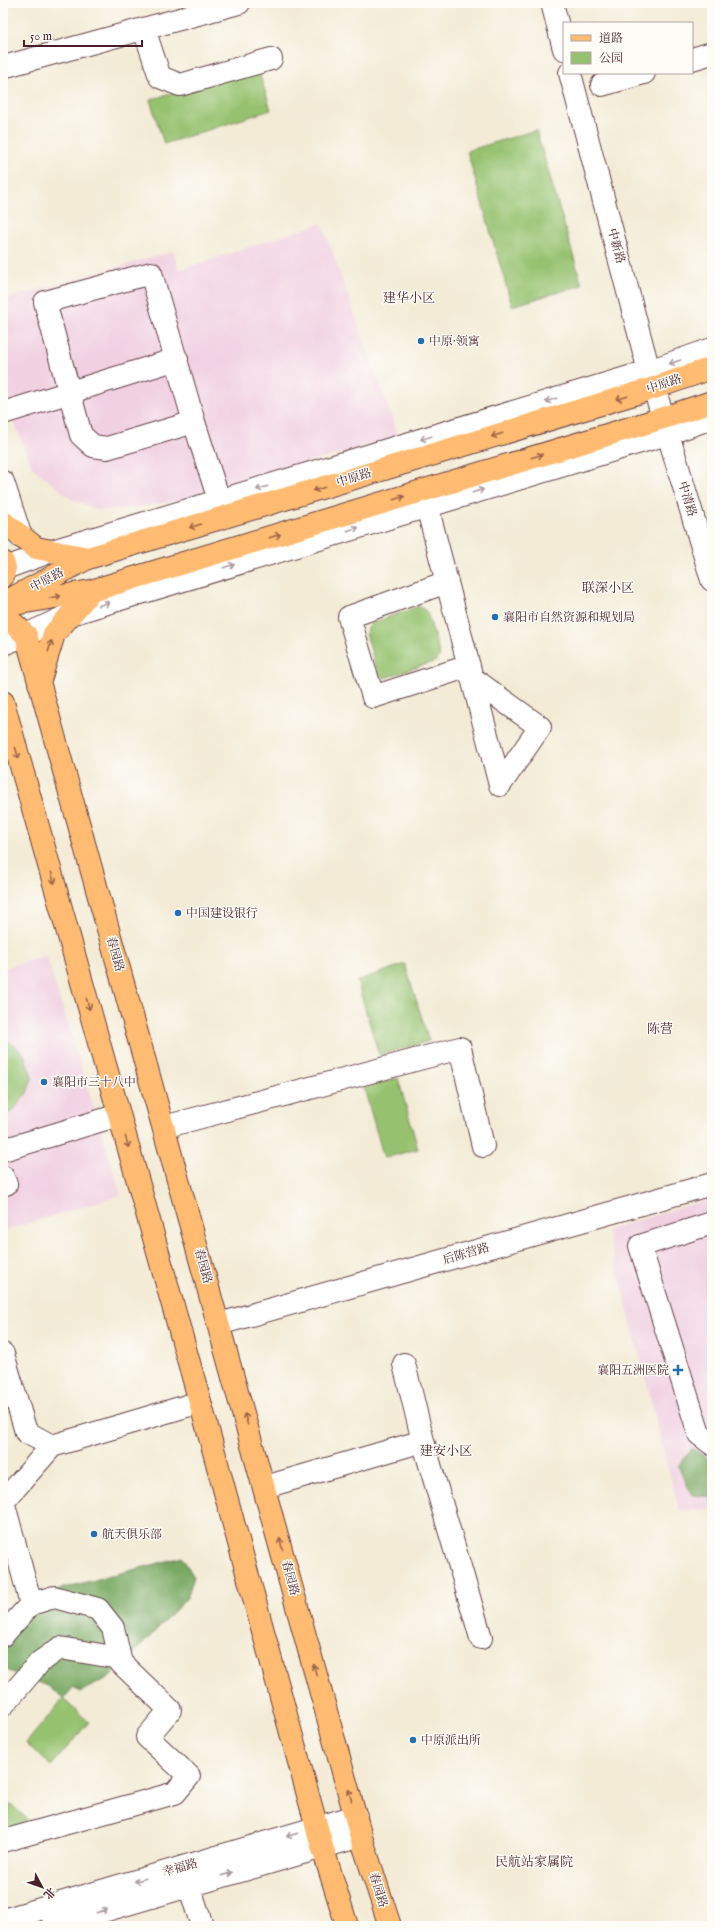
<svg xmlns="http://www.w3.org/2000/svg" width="715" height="1929" viewBox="0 0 715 1929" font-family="'IM FELL English','Noto Serif SC',serif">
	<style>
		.built { fill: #f1d0e2 }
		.green { fill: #96c270; stroke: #70704e }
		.forest { fill: #78a862; stroke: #616446 }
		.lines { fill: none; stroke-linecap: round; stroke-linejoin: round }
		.minor-casing { stroke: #633e45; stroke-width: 24 }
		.major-casing { stroke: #633e45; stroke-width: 24 }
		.minor { stroke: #fff; stroke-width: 22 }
		.major { stroke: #ffbb71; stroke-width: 22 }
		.oneway { stroke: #ae9aa0 }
		.oneway2 { stroke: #9b654a }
		.poi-dot { fill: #1f6fb2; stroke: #fdfcf7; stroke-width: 1.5 }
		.labels { text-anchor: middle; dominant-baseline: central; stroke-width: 3; stroke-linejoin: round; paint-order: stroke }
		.street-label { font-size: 12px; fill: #4a1f2b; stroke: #fdfcf7 }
		.poi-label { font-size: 12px; fill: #4a1f2b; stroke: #fdfcf7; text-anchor: start }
		.neighbourhood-label { font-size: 13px; fill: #4a1f2b; stroke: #fdfcf7 }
	</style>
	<rect width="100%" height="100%" fill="#fdfcf7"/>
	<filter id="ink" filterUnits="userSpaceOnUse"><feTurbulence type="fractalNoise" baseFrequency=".025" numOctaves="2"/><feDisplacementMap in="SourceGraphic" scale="8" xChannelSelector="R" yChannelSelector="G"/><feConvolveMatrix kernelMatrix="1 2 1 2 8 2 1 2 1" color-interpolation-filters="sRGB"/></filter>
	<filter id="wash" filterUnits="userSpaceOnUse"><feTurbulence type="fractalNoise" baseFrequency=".012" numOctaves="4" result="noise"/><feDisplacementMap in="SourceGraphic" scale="16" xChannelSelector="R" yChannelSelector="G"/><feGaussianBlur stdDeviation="0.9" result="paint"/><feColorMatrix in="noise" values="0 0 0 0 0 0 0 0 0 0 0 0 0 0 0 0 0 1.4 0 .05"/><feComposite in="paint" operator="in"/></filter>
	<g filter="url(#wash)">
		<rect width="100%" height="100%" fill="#f3ebd6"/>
		<!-- built -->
		<path class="built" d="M322 223 398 436 183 500 123 509 98 510 71 499 32 467 14 422 3 380V300L173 251 179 270Z
			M46 955 121 1195 3 1231V969Z
			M712 1198V1509L679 1510 607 1230Z"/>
		<!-- green -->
		<path class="green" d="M624 3H649L626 10Z
			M257 66 271 110 164 144 150 100Z
			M536 130 582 285 512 306 467 151Z
			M419 606 427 612 440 655 436 661 384 678 378 675 366 633 370 624Z
			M405 964 429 1041 379 1055 357 981Z
			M3 1036 24 1054 32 1078 27 1093 12 1112 3 1115Z
			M398 1078 418 1149 384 1158 364 1088Z
			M63 1699 89 1722 51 1766 26 1743Z
			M3 1798 32 1823 3 1831Z"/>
		<!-- forest -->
		<path class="forest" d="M692 1448 712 1461V1497L692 1495 678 1466Z
			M182 1557 194 1577 187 1598 138 1649 108 1678 80 1692 74 1687 63 1699 48 1686 3 1669V1635L56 1590Z"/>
	</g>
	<g filter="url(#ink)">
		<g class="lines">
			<defs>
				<path id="minor" d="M552 3 564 49
					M144 29 160 77 180 85 271 59
					M692 59 712 53
					M3 67 239 3
					M570 73 649 371 712 580
					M602 85 644 73
					M151 273 194 422 107 448 93 446 81 435 45 302Z
					M3 413 177 359
					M194 422 219 500
					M3 482 21 537
					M427 506 500 785 540 727 472 678
					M3 569 52 551 649 371 712 349
					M447 582 349 617 373 697 469 666
					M3 644 26 635 71 614 667 434 712 418
					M164 1127 460 1048 483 1146
					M3 1150 119 1115
					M3 1177 6 1184
					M712 1223 640 1246 699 1434 712 1444
					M219 1324 712 1184
					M3 1354 26 1432 52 1446
					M404 1364 423 1441
					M265 1487 423 1441 481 1638
					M3 1502 52 1446 200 1402
					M3 1635 31 1604
					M3 1705 40 1662 60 1648 119 1658
					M3 1841 175 1793 189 1776 147 1737 170 1710 121 1663 113 1628 98 1609 54 1597 31 1604 3 1501
					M189 1885 202 1926
					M3 1920 356 1816
					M52 1926 361 1836"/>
				<path id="major" d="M3 522 36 548 88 558
					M3 562 5 568 3 576
					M3 603 88 558 654 388 712 368
					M14 604 91 591 663 418 712 402
					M3 614 26 635 362 1840 390 1926
					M39 683 54 634 91 591
					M3 702 206 1423 322 1846 347 1926"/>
			</defs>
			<!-- minor casing -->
			<use href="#minor" class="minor-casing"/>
			<!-- major casing -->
			<use href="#major" class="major-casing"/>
			<!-- minor -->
			<use href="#minor" class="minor"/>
			<!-- major -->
			<use href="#major" class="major"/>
		</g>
		<!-- one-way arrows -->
		<defs><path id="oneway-shaft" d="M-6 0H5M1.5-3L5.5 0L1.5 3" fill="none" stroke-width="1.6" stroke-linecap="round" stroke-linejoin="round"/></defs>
		<g class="oneway">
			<use href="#oneway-shaft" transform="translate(675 362) rotate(161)"/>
			<use href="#oneway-shaft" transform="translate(551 400) rotate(163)"/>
			<use href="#oneway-shaft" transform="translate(426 438) rotate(163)"/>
			<use href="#oneway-shaft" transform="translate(262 488) rotate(163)"/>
			<use href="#oneway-shaft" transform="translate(478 491) rotate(-17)"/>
			<use href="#oneway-shaft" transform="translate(353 529) rotate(-17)"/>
			<use href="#oneway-shaft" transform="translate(229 566) rotate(-17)"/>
			<use href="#oneway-shaft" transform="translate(104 604) rotate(-17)"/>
			<use href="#oneway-shaft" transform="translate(292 1835) rotate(164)"/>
			<use href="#oneway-shaft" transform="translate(227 1874) rotate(-16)"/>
			<use href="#oneway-shaft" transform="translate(140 1880) rotate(164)"/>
			<use href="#oneway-shaft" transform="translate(102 1911) rotate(-16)"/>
		</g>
		<g class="oneway2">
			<use href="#oneway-shaft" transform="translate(622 398) rotate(163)"/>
			<use href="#oneway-shaft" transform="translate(497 435) rotate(163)"/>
			<use href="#oneway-shaft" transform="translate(537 456) rotate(-17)"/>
			<use href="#oneway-shaft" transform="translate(319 489) rotate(163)"/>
			<use href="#oneway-shaft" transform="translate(399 498) rotate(-17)"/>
			<use href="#oneway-shaft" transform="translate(195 526) rotate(163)"/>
			<use href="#oneway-shaft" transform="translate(275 536) rotate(-17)"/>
			<use href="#oneway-shaft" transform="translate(55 597) rotate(-10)"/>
			<use href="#oneway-shaft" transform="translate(50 646) rotate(-73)"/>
			<use href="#oneway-shaft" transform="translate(17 753) rotate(74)"/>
			<use href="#oneway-shaft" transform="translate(53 878) rotate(74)"/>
			<use href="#oneway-shaft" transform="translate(88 1004) rotate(74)"/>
			<use href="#oneway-shaft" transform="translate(127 1142) rotate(74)"/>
			<use href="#oneway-shaft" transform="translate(246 1419) rotate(-106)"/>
			<use href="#oneway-shaft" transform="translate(281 1544) rotate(-105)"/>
			<use href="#oneway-shaft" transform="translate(315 1670) rotate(-105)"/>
			<use href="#oneway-shaft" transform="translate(350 1795) rotate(-105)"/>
		</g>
	</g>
	<!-- markers -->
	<g class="poi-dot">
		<circle cx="421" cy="341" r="4"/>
		<circle cx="495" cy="617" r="4"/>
		<circle cx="178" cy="913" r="4"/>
		<circle cx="44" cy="1082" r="4"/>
		<path d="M676 1364h4v4h4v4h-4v4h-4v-4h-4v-4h4z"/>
		<circle cx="94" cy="1534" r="4"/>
		<circle cx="413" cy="1740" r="4"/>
	</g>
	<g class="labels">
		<!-- street labels -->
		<g class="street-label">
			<text transform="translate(616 246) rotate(75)">中新路</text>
			<text transform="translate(664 384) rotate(-18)">中原路</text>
			<text transform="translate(354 478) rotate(-17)">中原路</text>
			<text transform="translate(687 499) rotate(73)">中清路</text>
			<text transform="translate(47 580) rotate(-28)">中原路</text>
			<text transform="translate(115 954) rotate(74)">春园路</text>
			<text transform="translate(466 1254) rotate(-16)">后陈营路</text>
			<text transform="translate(203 1266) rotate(74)">春园路</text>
			<text transform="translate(290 1578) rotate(75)">春园路</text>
			<text transform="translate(180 1868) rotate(-16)">幸福路</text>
			<text transform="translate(378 1890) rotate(73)">春园路</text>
		</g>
		<!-- poi labels -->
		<g class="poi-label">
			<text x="429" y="341">中原·领寓</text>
			<text x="503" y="617">襄阳市自然资源和规划局</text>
			<text x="186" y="913">中国建设银行</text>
			<text x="52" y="1082">襄阳市三十八中</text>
			<text x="669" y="1370" text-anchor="end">襄阳五洲医院</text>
			<text x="102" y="1534">航天俱乐部</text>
			<text x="421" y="1740">中原派出所</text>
		</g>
		<!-- neighbourhood labels -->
		<g class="neighbourhood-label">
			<text x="409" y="298">建华小区</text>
			<text x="608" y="588">联深小区</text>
			<text x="660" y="1029">陈营</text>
			<text x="446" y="1451">建安小区</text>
			<text x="534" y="1862">民航站家属院</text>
		</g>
	</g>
	<!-- margin -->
	<rect width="715" height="1929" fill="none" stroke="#fdfcf7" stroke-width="16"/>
	<!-- legend -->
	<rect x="563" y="22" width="130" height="52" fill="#fdfcf7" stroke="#b5a4a5"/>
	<rect x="571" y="35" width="20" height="6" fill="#ffbb71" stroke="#b5a4a5"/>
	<text x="599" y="42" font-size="12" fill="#4a1f2b">道路</text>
	<rect x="571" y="52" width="20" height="12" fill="#96c270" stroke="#b5a4a5"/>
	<text x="599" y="62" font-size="12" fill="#4a1f2b">公园</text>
	<!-- north arrow -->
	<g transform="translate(42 1887) rotate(131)" stroke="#fdfcf7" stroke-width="3" paint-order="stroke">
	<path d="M0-3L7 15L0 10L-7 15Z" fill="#4a1f2b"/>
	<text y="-6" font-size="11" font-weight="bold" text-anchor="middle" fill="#4a1f2b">北</text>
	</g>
	<!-- scale -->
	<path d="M24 40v6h118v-6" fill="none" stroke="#4a1f2b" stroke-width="2"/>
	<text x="30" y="40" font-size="12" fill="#4a1f2b" stroke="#fdfcf7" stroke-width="3" paint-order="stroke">50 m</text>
</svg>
